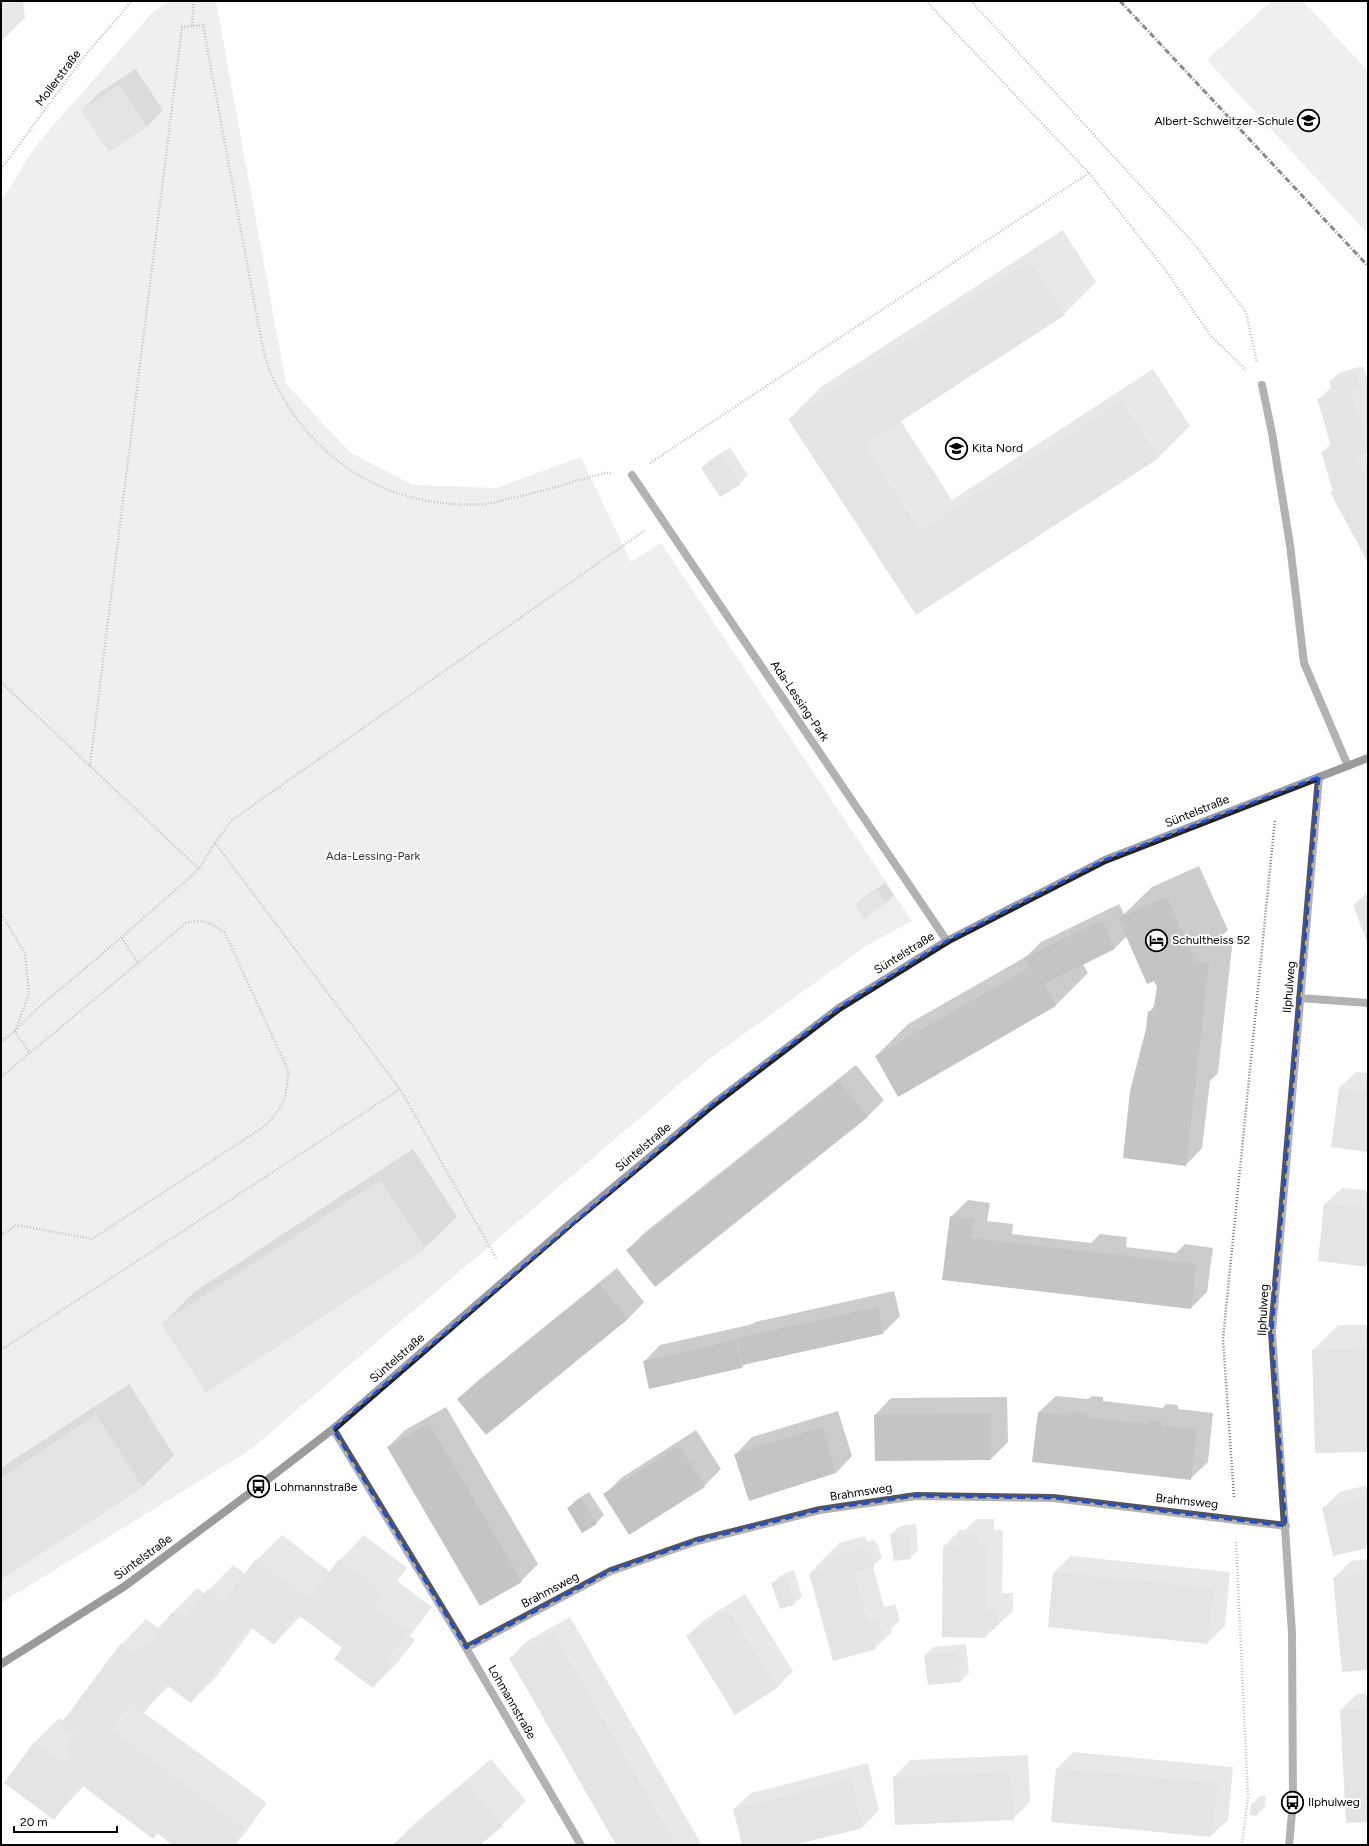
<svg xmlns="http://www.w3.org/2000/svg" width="1369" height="1846" viewBox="0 0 1369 1846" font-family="Figtree,sans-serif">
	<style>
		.green { fill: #dcdcdc }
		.shadow { fill: #0003 }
		.building { fill: #c4c4c4 }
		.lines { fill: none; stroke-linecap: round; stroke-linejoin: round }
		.path { stroke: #777; stroke-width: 2.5; stroke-dasharray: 1 2; stroke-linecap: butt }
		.street { stroke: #555; stroke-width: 8 }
		.secondary { stroke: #222; stroke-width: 8 }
		.rail { stroke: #000; stroke-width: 3; stroke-dasharray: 6 2 1 2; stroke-linecap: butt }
		.marked { fill: none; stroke: #1d4ed8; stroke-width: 3; stroke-dasharray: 8 5; stroke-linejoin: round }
		.labels { text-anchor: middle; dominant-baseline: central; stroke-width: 3.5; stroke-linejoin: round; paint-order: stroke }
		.street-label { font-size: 12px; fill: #000; stroke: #fff }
		.poi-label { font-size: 12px; fill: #000; stroke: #fff; text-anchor: start }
		.park-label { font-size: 12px; fill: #333; stroke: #fff }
	</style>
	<rect width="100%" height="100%" fill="#fff"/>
	<!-- green -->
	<path class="green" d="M169 1H216L286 384 351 453 413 485 496 488 581 457 631 562 661 543 912 921 866 946 708 1060 250 1450 1 1603V201L37 144 153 12Z
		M1271 1H1303L1368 71V229L1365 231 1207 60Z"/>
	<!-- shadow -->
	<path class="shadow" d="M1 1H23L25 18 1 42Z
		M136 69 163 110 147 127 82 110 99 93Z
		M1063 230 1096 282 1064 314 900 420 952 500 1153 369 1190 426 1158 458 916 614 789 419 821 387Z
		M1363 366 1368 380V453L1365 454 1368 461V561L1332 492 1334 490 1323 452 1331 443 1318 400 1332 386 1330 381 1339 373Z
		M730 447 748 475 740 483 702 468 710 460Z
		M1199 866 1228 930 1220 937 1233 938 1218 1073 1210 1081 1202 1148 1186 1165 1149 1012 1155 1005 1158 987 1127 936 1115 948 1083 964 1088 973 1056 1005 899 1095 876 1056 908 1024 1027 956 1041 942 1119 904 1124 914 1152 887Z
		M885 883 894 895 886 903 856 905 864 897Z
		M1368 891V942L1354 905Z
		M856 1065 884 1100 868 1116 656 1285 628 1250 644 1233Z
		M1356 1072 1368 1073V1151L1339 1088Z
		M413 1149 457 1217 425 1248 162 1324 194 1292Z
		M1342 1188 1368 1190V1266L1325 1204Z
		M968 1200 990 1203 987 1221 1013 1224 1012 1234 1091 1243 1100 1234 1127 1237 1126 1247 1176 1253 1185 1244 1213 1248 1207 1292 1191 1308 944 1279 951 1217Z
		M617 1268 644 1302 628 1319 486 1433 458 1399 475 1383Z
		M894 1291 900 1316 883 1333 745 1364 742 1367 644 1362 660 1345 753 1324 755 1322Z
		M1338 1325H1368V1451L1313 1350Z
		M129 1384 174 1455 142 1487 1 1579V1468Z
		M1056 1396 1088 1399 1092 1396 1103 1397V1401L1163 1408 1166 1404 1178 1405V1409L1213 1413 1208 1462 1191 1478 1039 1412Z
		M1007 1397 1008 1442 991 1459 876 1460 875 1415 891 1398Z
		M446 1407 538 1564 521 1581 388 1447 405 1430Z
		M838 1411 852 1456 836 1473 736 1454 752 1437Z
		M696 1430 721 1469 704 1486 604 1495 621 1478Z
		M1368 1485V1547L1323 1508 1340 1492Z
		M589 1492 604 1515 596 1523 568 1508 576 1500Z
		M976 1519H994V1530H1003L1002 1593H1013V1611L985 1637 944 1546 960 1530H965Z
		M916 1524 918 1550 910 1558 891 1534 900 1526Z
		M282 1535 330 1572 340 1560 364 1535 407 1568 397 1581 432 1607 410 1636 415 1640 398 1662 373 1687 343 1648 301 1616 274 1644 253 1628 216 1677 191 1702 169 1686 143 1712 267 1803 236 1845H174L158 1833 153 1838 84 1786 54 1818 5 1782 35 1742 59 1718 64 1721 122 1644 146 1619 158 1628 197 1588 205 1594 233 1565 246 1574 257 1560Z
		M865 1536 867 1542 874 1540 878 1545 882 1558 873 1566 884 1607 895 1604 900 1620 891 1629 892 1632 875 1648 810 1573 839 1543Z
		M1071 1556 1230 1572 1225 1626 1208 1643 1054 1572Z
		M1368 1559V1669L1334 1578 1351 1561Z
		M794 1570 802 1596 794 1604 780 1608 773 1583 781 1575Z
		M745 1594 793 1671 777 1688 687 1636 704 1620Z
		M570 1617 702 1845H618L510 1658 527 1641Z
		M966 1644 969 1673 961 1681 929 1684 925 1655 934 1647Z
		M1368 1693V1821L1341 1710 1357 1694Z
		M1073 1752 1233 1767 1228 1820 1211 1836 1057 1769Z
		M1028 1755 1030 1802 1013 1819 894 1777 910 1760Z
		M491 1759 526 1801 502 1825 478 1845H393L415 1823Z
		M868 1763 879 1810 863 1827 791 1845H743L734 1809 751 1793Z
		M1260 1796H1266L1265 1807 1257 1815 1252 1804Z"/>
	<!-- building -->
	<path class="building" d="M119 85 147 127 109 152 81 110Z
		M1030 261 1065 315 864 445 920 531 1121 401 1159 458 916 615 788 419Z
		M1355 373 1359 386 1350 390 1368 452V454L1355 458 1362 475 1366 473 1368 476V563L1330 492 1333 491 1321 452 1332 449 1317 399 1333 394 1329 381Z
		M721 454 741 484 720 497 701 468Z
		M877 890 886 903 864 919 855 905Z
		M1167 897 1195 961 1209 963 1186 1166 1123 1158 1130 1091 1146 1029 1148 1011 1153 1012 1157 987 1154 981 1147 984 1118 918Z
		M1368 899V944L1353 905Z
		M1102 920 1115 949 1044 984 1056 1006 898 1097 875 1056 1029 968 1024 958Z
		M839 1081 868 1117 655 1287 626 1250Z
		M1339 1088 1368 1092V1152L1331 1147Z
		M380 1180 426 1249 206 1393 161 1324Z
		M1324 1204 1368 1208V1267L1318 1261Z
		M950 1216 974 1219 971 1238 1196 1264 1191 1309 942 1280Z
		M599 1284 628 1319 486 1435 457 1399Z
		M878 1307 883 1334 743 1365 737 1338Z
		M736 1340 742 1368 649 1389 643 1361Z
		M1368 1348V1452L1315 1453 1312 1350Z
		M1038 1412 1073 1416 1074 1412 1087 1413V1417L1148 1424 1149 1420 1162 1422 1161 1426 1197 1429 1191 1480 1032 1462Z
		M991 1413V1460L875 1461 874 1415Z
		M96 1415 143 1487 1 1580V1478Z
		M429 1423 522 1582 480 1606 387 1447Z
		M822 1427 836 1473 749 1501 734 1454Z
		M679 1446 705 1487 629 1535 603 1494Z
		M1368 1497V1548L1333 1556 1322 1508Z
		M581 1499 597 1524 582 1533 567 1508Z
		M908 1532 911 1559 894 1561 890 1534Z
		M958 1535H978V1546H986V1609H997L996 1629H986V1638L942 1637 943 1546H959Z
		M865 1547 870 1553 874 1567 854 1572 868 1623 878 1620 884 1638 873 1641 876 1649 833 1661 809 1573 824 1569 822 1560Z
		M256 1559 309 1599 339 1559 384 1593 373 1606 408 1632 386 1661 391 1665 373 1688 334 1659 342 1648 297 1614 274 1645 249 1626 191 1703 165 1684 144 1713 130 1703 111 1730 243 1828 231 1845H172L157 1833 153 1839 80 1784 54 1820 4 1783 34 1742 64 1764 73 1752 65 1747 74 1735 60 1725 121 1643 135 1654 142 1643 147 1647 172 1612 184 1620 208 1589 224 1601Z
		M1053 1572 1214 1588 1208 1644 1048 1627Z
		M1368 1574V1670L1342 1672 1333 1577Z
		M786 1578 794 1605 780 1609 771 1583Z
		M728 1610 777 1688 735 1715 686 1636Z
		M553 1632 599 1712 676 1845H616L600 1817 509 1658Z
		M958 1652 961 1682 928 1685 924 1655Z
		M1368 1709V1822L1346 1823 1340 1710Z
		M1056 1768 1217 1783 1211 1837 1051 1822Z
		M1011 1772 1014 1820 895 1825 893 1777Z
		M851 1779 863 1828 794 1845H742L733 1809Z
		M466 1783 503 1826 480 1845H392Z
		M1251 1804H1258L1257 1816 1250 1815Z"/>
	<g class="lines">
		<!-- path -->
		<path class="path" d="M926 1 1089 173 1167 272 1210 335 1246 370
			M971 1 1195 245 1246 312 1257 363
			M192 26 194 1
			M1 169 87 53 132 1
			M650 463 1089 173
			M1 682 199 869 215 843 400 1089 496 1258
			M90 766 182 27 203 25 259 328C263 347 266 366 275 383 316 465 393 510 485 504 494 503 503 500 511 498 543 492 574 481 605 473H611
			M215 843 232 820 644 531
			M1 914 25 953 29 993 15 1032 30 1053
			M122 938 137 962
			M1 1042C18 1030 30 1014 46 1001 98 958 149 914 199 869
			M1 1077 186 923C205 919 210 922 225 933L288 1070C287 1098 284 1106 265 1126L92 1239 17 1225 1 1235
			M1 1350 400 1089
			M1234 1497 1223 1339 1275 819
			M1236 1542 1248 1797 1242 1845"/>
		<!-- street -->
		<path class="street" d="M1262 385 1272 433 1290 545 1304 663 1348 766
			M632 475 947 941
			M1300 998 1368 1003
			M333 1429 466 1648 581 1845
			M466 1648 611 1571 697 1541 820 1510 916 1496 1053 1498 1286 1526
			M1289 1845 1293 1802 1292 1633 1272 1332 1319 777"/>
		<!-- secondary -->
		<path class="secondary" d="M1 1664 125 1586 258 1487 333 1429 572 1222 712 1105 839 1008 947 941 1105 860 1368 758"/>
		<!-- rail -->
		<path class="rail" d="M1120 1 1368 266"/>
	</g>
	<!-- marked area -->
	<path d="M0 0H1369V1846H0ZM1319 777 1272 1332 1286 1526 1053 1498 916 1496 820 1510 697 1541 611 1571 466 1648 333 1429 712 1105 839 1008 947 941 1105 860Z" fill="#fff" fill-opacity=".55" fill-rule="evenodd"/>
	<path class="marked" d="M1319 777 1272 1332 1286 1526 1053 1498 916 1496 820 1510 697 1541 611 1571 466 1648 333 1429 712 1105 839 1008 947 941 1105 860Z"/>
	<!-- icons -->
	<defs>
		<symbol id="school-ring" viewBox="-11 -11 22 22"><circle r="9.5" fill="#fff" stroke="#000" stroke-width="1.5"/><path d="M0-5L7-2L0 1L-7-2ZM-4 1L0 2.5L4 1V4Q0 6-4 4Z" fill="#000"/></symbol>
		<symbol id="hotel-ring" viewBox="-11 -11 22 22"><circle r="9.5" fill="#fff" stroke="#000" stroke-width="1.5"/><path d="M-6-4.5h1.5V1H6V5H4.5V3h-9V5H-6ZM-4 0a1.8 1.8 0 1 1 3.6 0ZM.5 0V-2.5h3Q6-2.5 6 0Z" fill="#000"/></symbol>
		<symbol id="bus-ring" viewBox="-11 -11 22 22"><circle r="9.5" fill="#fff" stroke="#000" stroke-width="1.5"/><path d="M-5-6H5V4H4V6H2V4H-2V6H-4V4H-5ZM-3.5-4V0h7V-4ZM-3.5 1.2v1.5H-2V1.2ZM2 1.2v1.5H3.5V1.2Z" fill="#000"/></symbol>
	</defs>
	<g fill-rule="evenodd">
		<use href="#school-ring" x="1296" y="108" width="25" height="25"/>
		<use href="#school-ring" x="944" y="436" width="25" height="25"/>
		<use href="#hotel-ring" x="1144" y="928" width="25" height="25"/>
		<use href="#bus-ring" x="246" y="1474" width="25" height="25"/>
		<use href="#bus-ring" x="1280" y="1790" width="25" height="25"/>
	</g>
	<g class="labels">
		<!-- street labels -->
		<g class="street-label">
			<text transform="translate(58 78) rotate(-53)">Mollerstraße</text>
			<text transform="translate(800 701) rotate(56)">Ada-Lessing-Park</text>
			<text transform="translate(1197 811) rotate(-22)">Süntelstraße</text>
			<text transform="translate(904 953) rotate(-32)">Süntelstraße</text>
			<text transform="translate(1289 987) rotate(-85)">Ilphulweg</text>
			<text transform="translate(643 1147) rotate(-40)">Süntelstraße</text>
			<text transform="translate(1263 1310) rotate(-87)">Ilphulweg</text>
			<text transform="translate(397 1358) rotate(-41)">Süntelstraße</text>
			<text transform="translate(861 1492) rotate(-9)">Brahmsweg</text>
			<text transform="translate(1187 1501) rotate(6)">Brahmsweg</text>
			<text transform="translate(143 1557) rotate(-36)">Süntelstraße</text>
			<text transform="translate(550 1590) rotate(-28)">Brahmsweg</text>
			<text transform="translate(512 1702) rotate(60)">Lohmannstraße</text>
		</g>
		<!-- poi labels -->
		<g class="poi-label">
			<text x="1294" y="121" text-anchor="end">Albert-Schweitzer-Schule</text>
			<text x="972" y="448">Kita Nord</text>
			<text x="1172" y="940">Schultheiss 52</text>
			<text x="274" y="1487">Lohmannstraße</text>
			<text x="1308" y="1802">Ilphulweg</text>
		</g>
		<!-- park labels -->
		<g class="park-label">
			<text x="373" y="856">Ada-Lessing-Park</text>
		</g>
	</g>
	<!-- border -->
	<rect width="1369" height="1846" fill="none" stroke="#000000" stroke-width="4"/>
	<!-- scale -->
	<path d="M14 1826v6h103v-6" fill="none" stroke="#000000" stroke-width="2"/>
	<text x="20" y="1826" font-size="12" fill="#000000" stroke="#ffffff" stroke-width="3" paint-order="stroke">20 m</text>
</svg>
